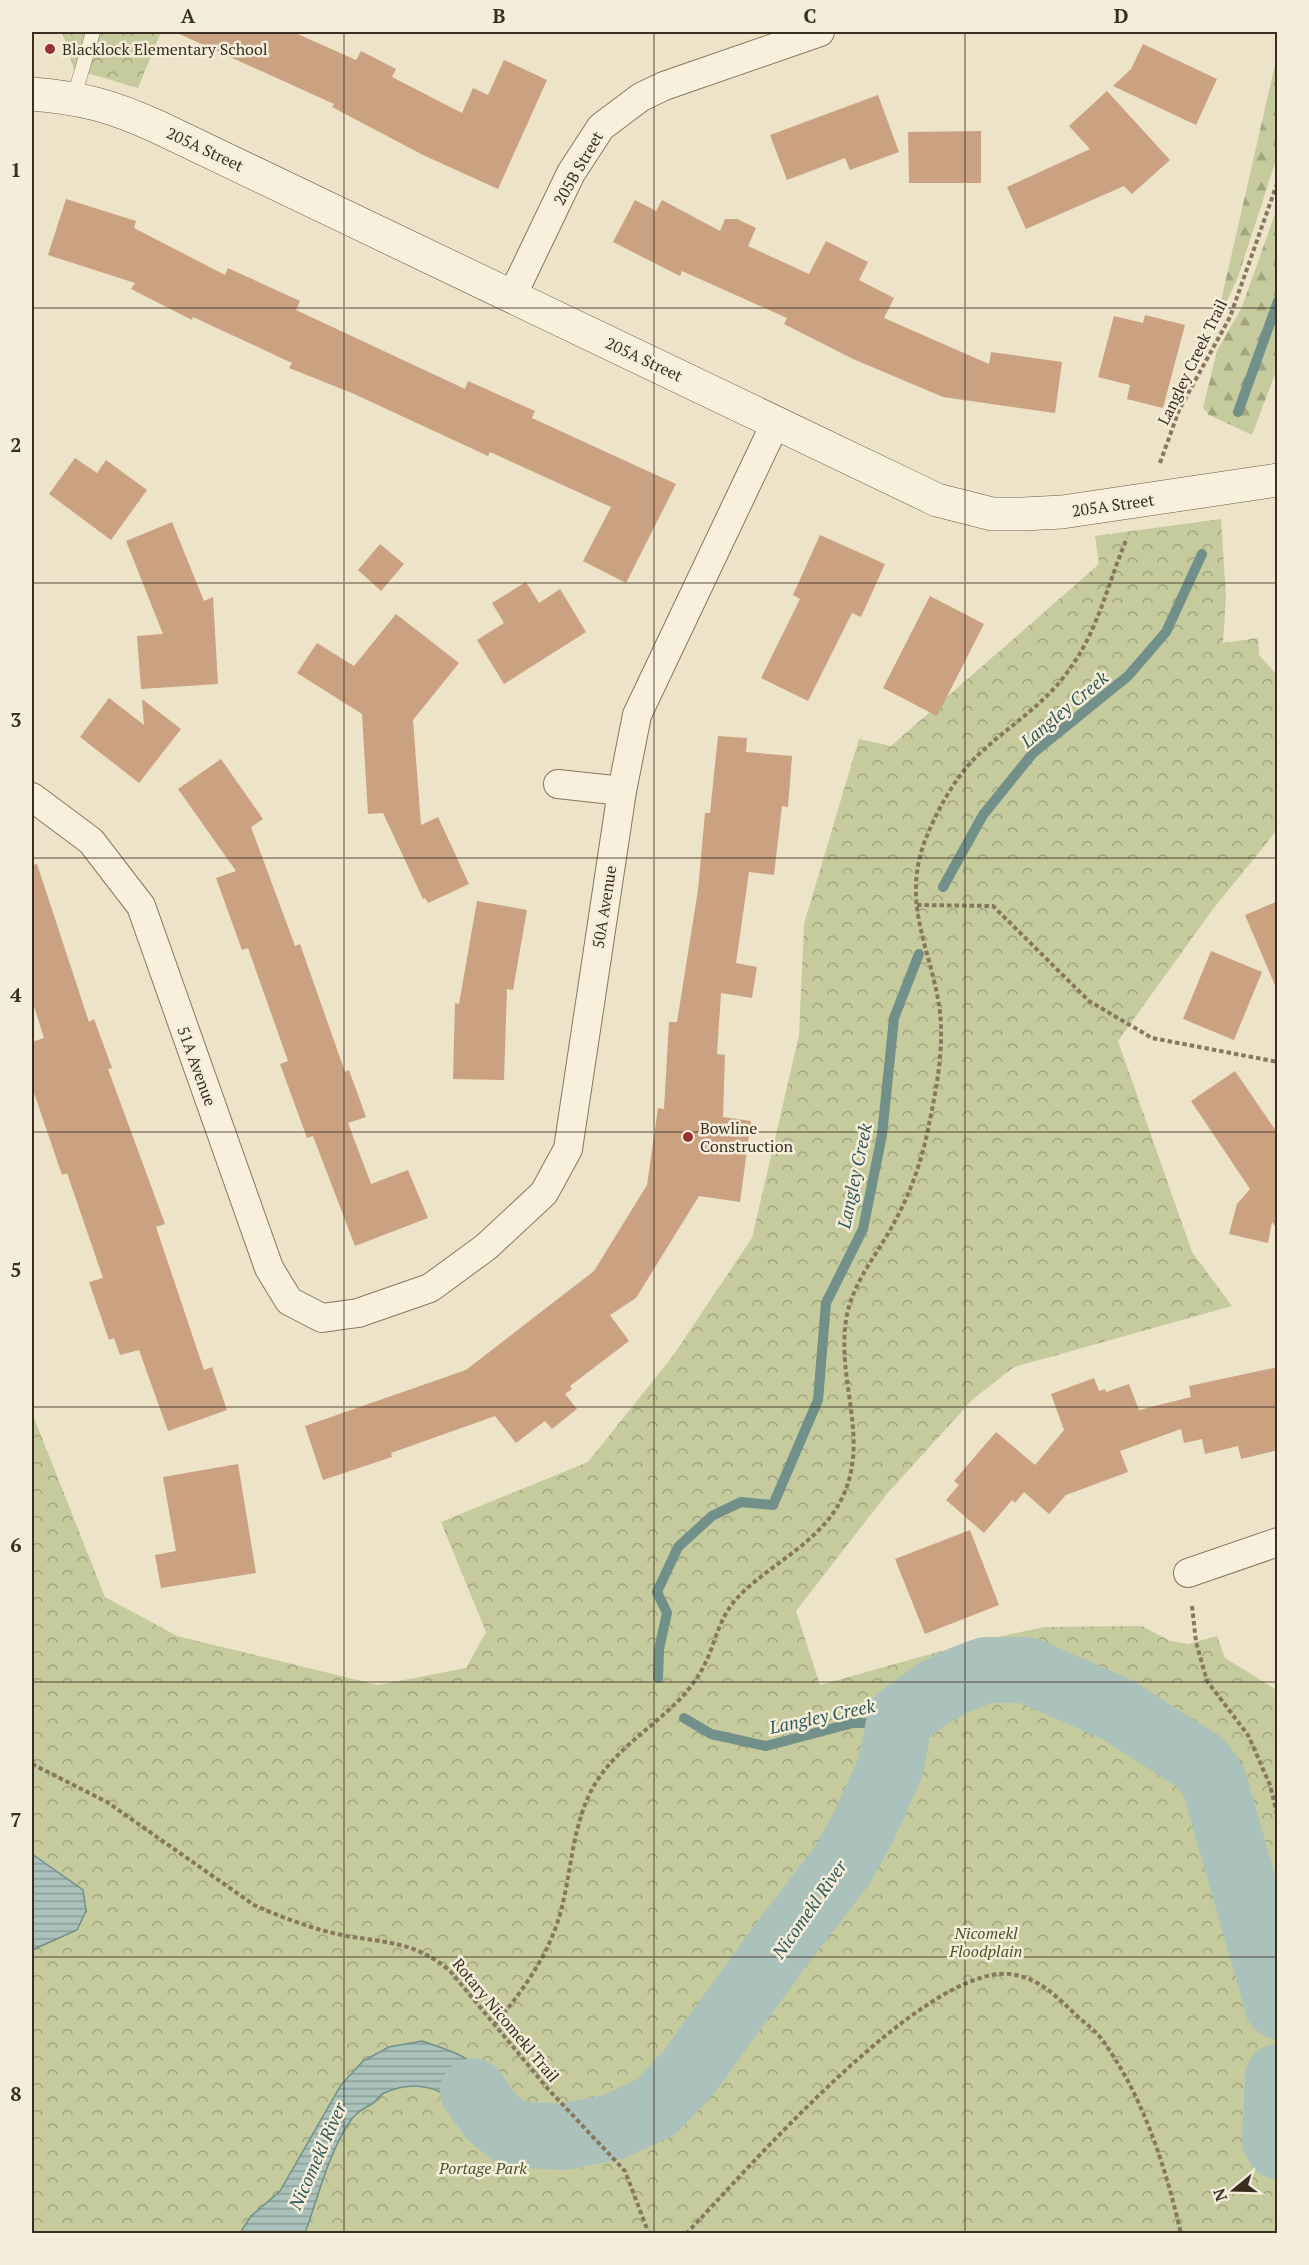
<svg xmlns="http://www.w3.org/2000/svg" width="1309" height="2265" viewBox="0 0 1309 2265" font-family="'PT Serif',serif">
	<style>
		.forest { fill: url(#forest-firs) }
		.park { fill: url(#park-crowns) }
		.water { fill: url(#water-rules); stroke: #709089; stroke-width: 1.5 }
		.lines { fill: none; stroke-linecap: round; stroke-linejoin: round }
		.stream { stroke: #709089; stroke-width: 10 }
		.river { stroke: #aac2bb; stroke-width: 66 }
		.building { fill: #caa181 }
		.lane-casing { stroke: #89765e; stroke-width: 15 }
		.street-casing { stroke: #89765e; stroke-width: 30 }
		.secondary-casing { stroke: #6b5741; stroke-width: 34 }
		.path { stroke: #89765e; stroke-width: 4; stroke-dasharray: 4.5 3; stroke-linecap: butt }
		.lane { stroke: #f8f0dc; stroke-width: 14 }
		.street { stroke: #f8f0dc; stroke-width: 28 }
		.secondary { stroke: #f8f0dc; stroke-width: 33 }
		.grid { fill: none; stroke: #3a2e21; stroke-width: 1.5; stroke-opacity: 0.55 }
		.poi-dot { fill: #963231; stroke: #f5edd9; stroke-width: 2 }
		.labels { text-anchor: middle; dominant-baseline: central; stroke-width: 5; stroke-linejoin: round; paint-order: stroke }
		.poi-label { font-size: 16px; fill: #3a2e21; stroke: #f5edd9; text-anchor: start }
		.street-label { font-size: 16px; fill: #3a2e21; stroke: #f5edd9 }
		.park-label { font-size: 16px; font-style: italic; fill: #495629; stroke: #f5edd9 }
		.water-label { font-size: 18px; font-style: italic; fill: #315958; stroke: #f5edd9 }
		.neatline { fill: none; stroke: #3a2e21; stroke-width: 2 }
		.grid-label { font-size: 20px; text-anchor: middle; font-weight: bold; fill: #3a2e21 }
	</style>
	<defs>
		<pattern id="forest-firs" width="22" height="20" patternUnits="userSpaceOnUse" patternTransform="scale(1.5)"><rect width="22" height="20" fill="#c5cb9d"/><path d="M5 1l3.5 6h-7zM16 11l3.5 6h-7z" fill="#a1a580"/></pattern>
		<pattern id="park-crowns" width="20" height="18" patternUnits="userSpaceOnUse" patternTransform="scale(1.5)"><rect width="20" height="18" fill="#c5cb9d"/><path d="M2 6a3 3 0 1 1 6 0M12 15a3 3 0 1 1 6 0" fill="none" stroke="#a1a580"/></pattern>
		<pattern id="water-rules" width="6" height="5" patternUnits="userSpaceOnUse" patternTransform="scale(1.5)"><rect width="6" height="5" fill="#aac2bb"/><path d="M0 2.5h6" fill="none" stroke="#8b9e98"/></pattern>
	</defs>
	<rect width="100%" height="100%" fill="#ede3c9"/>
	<!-- forest -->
	<path class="forest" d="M1277 56 1278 151 1275 163 1238 277 1215 327Z
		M1277 208V369L1252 435 1209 415 1203 408 1217 351 1242 307Z"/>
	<!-- park -->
	<path class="park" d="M62 32H161L138 88 74 69Z
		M1221 519 1226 596 1223 643 1258 638 1259 655 1277 675V830L1213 909 1118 1041 1192 1252 1232 1306 1014 1367 973 1399 886 1495 796 1611 820 1685 970 1643 1044 1627 1142 1626 1170 1641 1188 1644 1217 1636 1225 1658 1277 1690V2233H32V1413L105 1597 177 1636 378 1685 466 1668 486 1632 441 1522 588 1462 672 1357 752 1238 799 1035 804 924 859 739 891 746 1099 564 1095 536Z"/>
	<!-- water -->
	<path class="water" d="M32 1854 83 1890 86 1911 77 1930 32 1950Z
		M422 2041C441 2048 463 2053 478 2068 505 2095 489 2125 540 2129L552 2161 495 2149C467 2110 438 2069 384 2093 379 2096 376 2102 370 2105 361 2110 353 2115 347 2126 327 2158 318 2198 305 2233H240L251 2216 280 2191 341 2085 363 2061 389 2047Z"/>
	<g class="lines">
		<!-- stream -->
		<path class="stream" d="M1238 412 1278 301
			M943 887 983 815 1033 753 1128 676 1166 632 1202 554
			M658 1678 659 1649 667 1613 657 1592 678 1547 712 1516 741 1502 773 1505 818 1400 826 1303 863 1229 882 1135 894 1018 919 954
			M684 1718 711 1734 766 1746 853 1723H880L900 1718"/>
		<!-- river -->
		<path class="river" d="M1278 2077 1275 2140 1278 2146
			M473 2091 491 2116 512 2134 562 2137 613 2127 656 2107 689 2072 783 1942 841 1867 863 1828 891 1766 900 1718 937 1691 962 1679 986 1670H1027L1118 1710 1201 1763 1214 1782 1278 2006"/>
	</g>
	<!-- building -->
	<path class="building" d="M175 32H293L356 60 361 51 396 69 392 77 462 113 473 88 488 95 504 60 547 80 498 189 423 155 332 107 334 104Z
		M1143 44 1217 79 1196 125 1113 86 1131 69Z
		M1107 91 1170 160 1132 194 1124 186 1026 229 1007 187 1090 149 1069 126Z
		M878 95 899 152 850 170 845 158 787 180 770 135Z
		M981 131V183H909L908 132Z
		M66 199 136 221 134 228 225 275 228 268 300 301 296 310 465 389 468 381 535 411 532 418 676 484 626 583 583 561 611 507 490 452 488 456 352 393 289 368 292 363 193 317 192 320 131 289 135 283 48 255Z
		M635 200 656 211 662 200 720 231 725 219H737L756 228 748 246 809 274 826 241 868 262 859 280 894 298 884 318 989 364 991 352 1062 362 1055 413 943 397 853 359 784 324 787 318 682 271 680 276 613 242Z
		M1145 315 1185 325 1163 408 1127 399 1130 385 1098 377 1114 316 1143 323Z
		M75 458 97 473 106 460 147 490 111 540 49 494Z
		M172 522 204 601 213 597 218 684 141 689 137 636 163 634 126 541Z
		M820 535 885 564 861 617 852 613 808 701 761 678 800 599 793 595Z
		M380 544 404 564 381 591 358 570Z
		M526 582 539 603 560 589 586 632 504 684 477 640 504 623 492 603Z
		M930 596 984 624 937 716 883 688Z
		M396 614 459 663 413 720 421 825 438 817 469 884 428 903 425 898 423 899 383 813 368 814 362 714 297 673 317 643 354 666Z
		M109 698 144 725 142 699 181 729 139 783 80 737Z
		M718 736 747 738 746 752 792 756 788 807 782 806 774 875 749 872 736 963 757 967 752 998 721 993 717 1054 725 1055 723 1117 751 1121 740 1202 699 1196 636 1298 610 1315 629 1341 570 1386 572 1389 565 1394 577 1409 552 1429 545 1421 516 1443 495 1416 391 1453 392 1457 323 1480 305 1426 466 1370 594 1271 647 1185 658 1108 664 1109 669 1022H677L698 890 705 813H710Z
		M221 759 263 819 251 827 295 946 300 944 345 1072 349 1070 366 1117 348 1123 371 1184 408 1170 428 1218 355 1246 313 1136 307 1138 280 1064 288 1061 248 948 242 950 216 878 236 871 178 789Z
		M37 864 89 1022 94 1019 112 1068 108 1069 165 1224 156 1227 204 1370 212 1367 227 1410 168 1431 139 1350 120 1355 114 1338 109 1340 89 1282 103 1278 67 1173 62 1175 32 1087V1042L44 1038 32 1000V865Z
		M477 901 527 910 513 990 507 989 504 1080 453 1079 455 1003 459 1004Z
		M1278 901V990H1277L1245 915Z
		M1211 951 1262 972 1234 1040 1183 1019Z
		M1235 1071 1278 1134V1230L1272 1222 1268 1243 1229 1234 1237 1204 1250 1189 1191 1101Z
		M1278 1367V1450L1241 1459 1238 1446 1205 1454 1202 1439 1184 1443 1181 1429 1120 1451 1128 1472 1066 1495 1049 1514 1024 1492 1015 1503 1012 1500 984 1533 946 1500 959 1485 954 1481 996 1432 1035 1465 1064 1430 1051 1394 1094 1378 1099 1391 1105 1389 1106 1392 1129 1384 1139 1410 1191 1397 1189 1386Z
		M238 1464 256 1573 161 1588 155 1555 176 1551 163 1477Z
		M970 1530 999 1605 925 1634 895 1559Z"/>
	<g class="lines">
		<defs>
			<path id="lane" d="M74 97 93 32"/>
			<path id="street" d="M512 296 571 173 601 127 641 97 664 86 820 32
				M558 784 622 791
				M32 797 91 841 141 906 269 1268 289 1301 322 1318 358 1313 430 1288 486 1247 544 1193 568 1149 622 791 637 715 776 422
				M1188 1573 1278 1542"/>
			<path id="secondary" d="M32 94C82 98 112 106 158 127L937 500 992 514H1023L1062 512 1278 480"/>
		</defs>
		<!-- lane casing -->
		<use href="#lane" class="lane-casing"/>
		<!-- street casing -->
		<use href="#street" class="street-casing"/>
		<!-- secondary casing -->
		<use href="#secondary" class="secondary-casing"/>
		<!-- path -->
		<path class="path" d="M1160 463 1179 410 1230 317 1278 181
			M917 905 993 906 1089 1001 1152 1038 1278 1062
			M1192 1606 1196 1642 1207 1681 1248 1735 1270 1785 1278 1818
			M32 1764 107 1802 254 1905C283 1918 315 1930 347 1936 388 1943 416 1942 450 1971L548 2089 625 2171 649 2234
			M494 2025C523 1991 551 1952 562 1907 572 1866 573 1821 595 1784 623 1738 673 1718 700 1673 718 1643 715 1618 744 1591 773 1564 811 1545 834 1512 876 1449 836 1388 846 1320 852 1282 878 1254 895 1221 911 1192 923 1157 929 1124 937 1087 945 1044 939 1005 929 944 901 902 926 838 937 811 954 779 975 758 1001 732 1034 712 1058 684 1098 637 1104 592 1127 538
			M686 2234C746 2171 922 1967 1009 1974 1039 1977 1057 1997 1077 2016 1086 2024 1097 2032 1103 2041 1143 2096 1166 2168 1181 2234"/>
		<!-- lane -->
		<use href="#lane" class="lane"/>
		<!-- street -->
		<use href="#street" class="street"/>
		<!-- secondary -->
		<use href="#secondary" class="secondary"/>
	</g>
	<!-- grid -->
	<path class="grid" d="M344 32V2234M654 32V2234M965 32V2234M32 308H1278M32 583H1278M32 858H1278M32 1132H1278M32 1407H1278M32 1682H1278M32 1957H1278"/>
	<!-- markers -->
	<g class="poi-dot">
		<circle cx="50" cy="49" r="6"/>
		<circle cx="688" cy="1137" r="6"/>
	</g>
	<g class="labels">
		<!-- poi labels -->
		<g class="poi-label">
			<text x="62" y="49">Blacklock Elementary School</text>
			<text x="700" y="1128">Bowline<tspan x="700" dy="18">Construction</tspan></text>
		</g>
		<!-- street labels -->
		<g class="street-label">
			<text transform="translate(205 149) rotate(25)">205A Street</text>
			<text transform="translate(578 168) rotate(-60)">205B Street</text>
			<text transform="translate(644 359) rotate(25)">205A Street</text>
			<text transform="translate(1192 362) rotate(-64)">Langley Creek Trail</text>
			<text transform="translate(1113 505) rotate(-8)">205A Street</text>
			<text transform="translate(604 907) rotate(-81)">50A Avenue</text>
			<text transform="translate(197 1066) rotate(70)">51A Avenue</text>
			<text transform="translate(506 2020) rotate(50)">Rotary Nicomekl Trail</text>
		</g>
		<!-- park labels -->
		<g class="park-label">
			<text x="986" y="1933">Nicomekl<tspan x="986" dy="18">Floodplain</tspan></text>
			<text x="483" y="2168">Portage Park</text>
		</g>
		<!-- water labels -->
		<g class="water-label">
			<text transform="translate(1064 709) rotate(-40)">Langley Creek</text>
			<text transform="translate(854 1176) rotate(-78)">Langley Creek</text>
			<text transform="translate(822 1716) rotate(-12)">Langley Creek</text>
			<text transform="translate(809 1909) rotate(-55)">Nicomekl River</text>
			<text transform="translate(317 2156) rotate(-66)">Nicomekl River</text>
		</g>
	</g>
	<!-- border -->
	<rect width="1309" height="2265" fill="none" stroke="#f5edd9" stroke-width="66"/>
	<!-- north arrow -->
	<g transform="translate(1234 2190) rotate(251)" stroke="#f5edd9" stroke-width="4.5" paint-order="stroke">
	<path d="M0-4.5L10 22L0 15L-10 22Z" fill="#3a2e21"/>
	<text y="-9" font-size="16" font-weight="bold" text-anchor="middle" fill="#3a2e21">N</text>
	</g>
	<rect x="33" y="33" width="1243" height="2199" class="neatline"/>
	<g class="grid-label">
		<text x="188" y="23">A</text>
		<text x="499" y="23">B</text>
		<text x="810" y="23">C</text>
		<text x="1121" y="23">D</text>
		<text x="16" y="177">1</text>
		<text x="16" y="452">2</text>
		<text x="16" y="727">3</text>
		<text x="16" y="1002">4</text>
		<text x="16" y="1277">5</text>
		<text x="16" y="1552">6</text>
		<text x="16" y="1827">7</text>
		<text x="16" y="2101">8</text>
	</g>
</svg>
